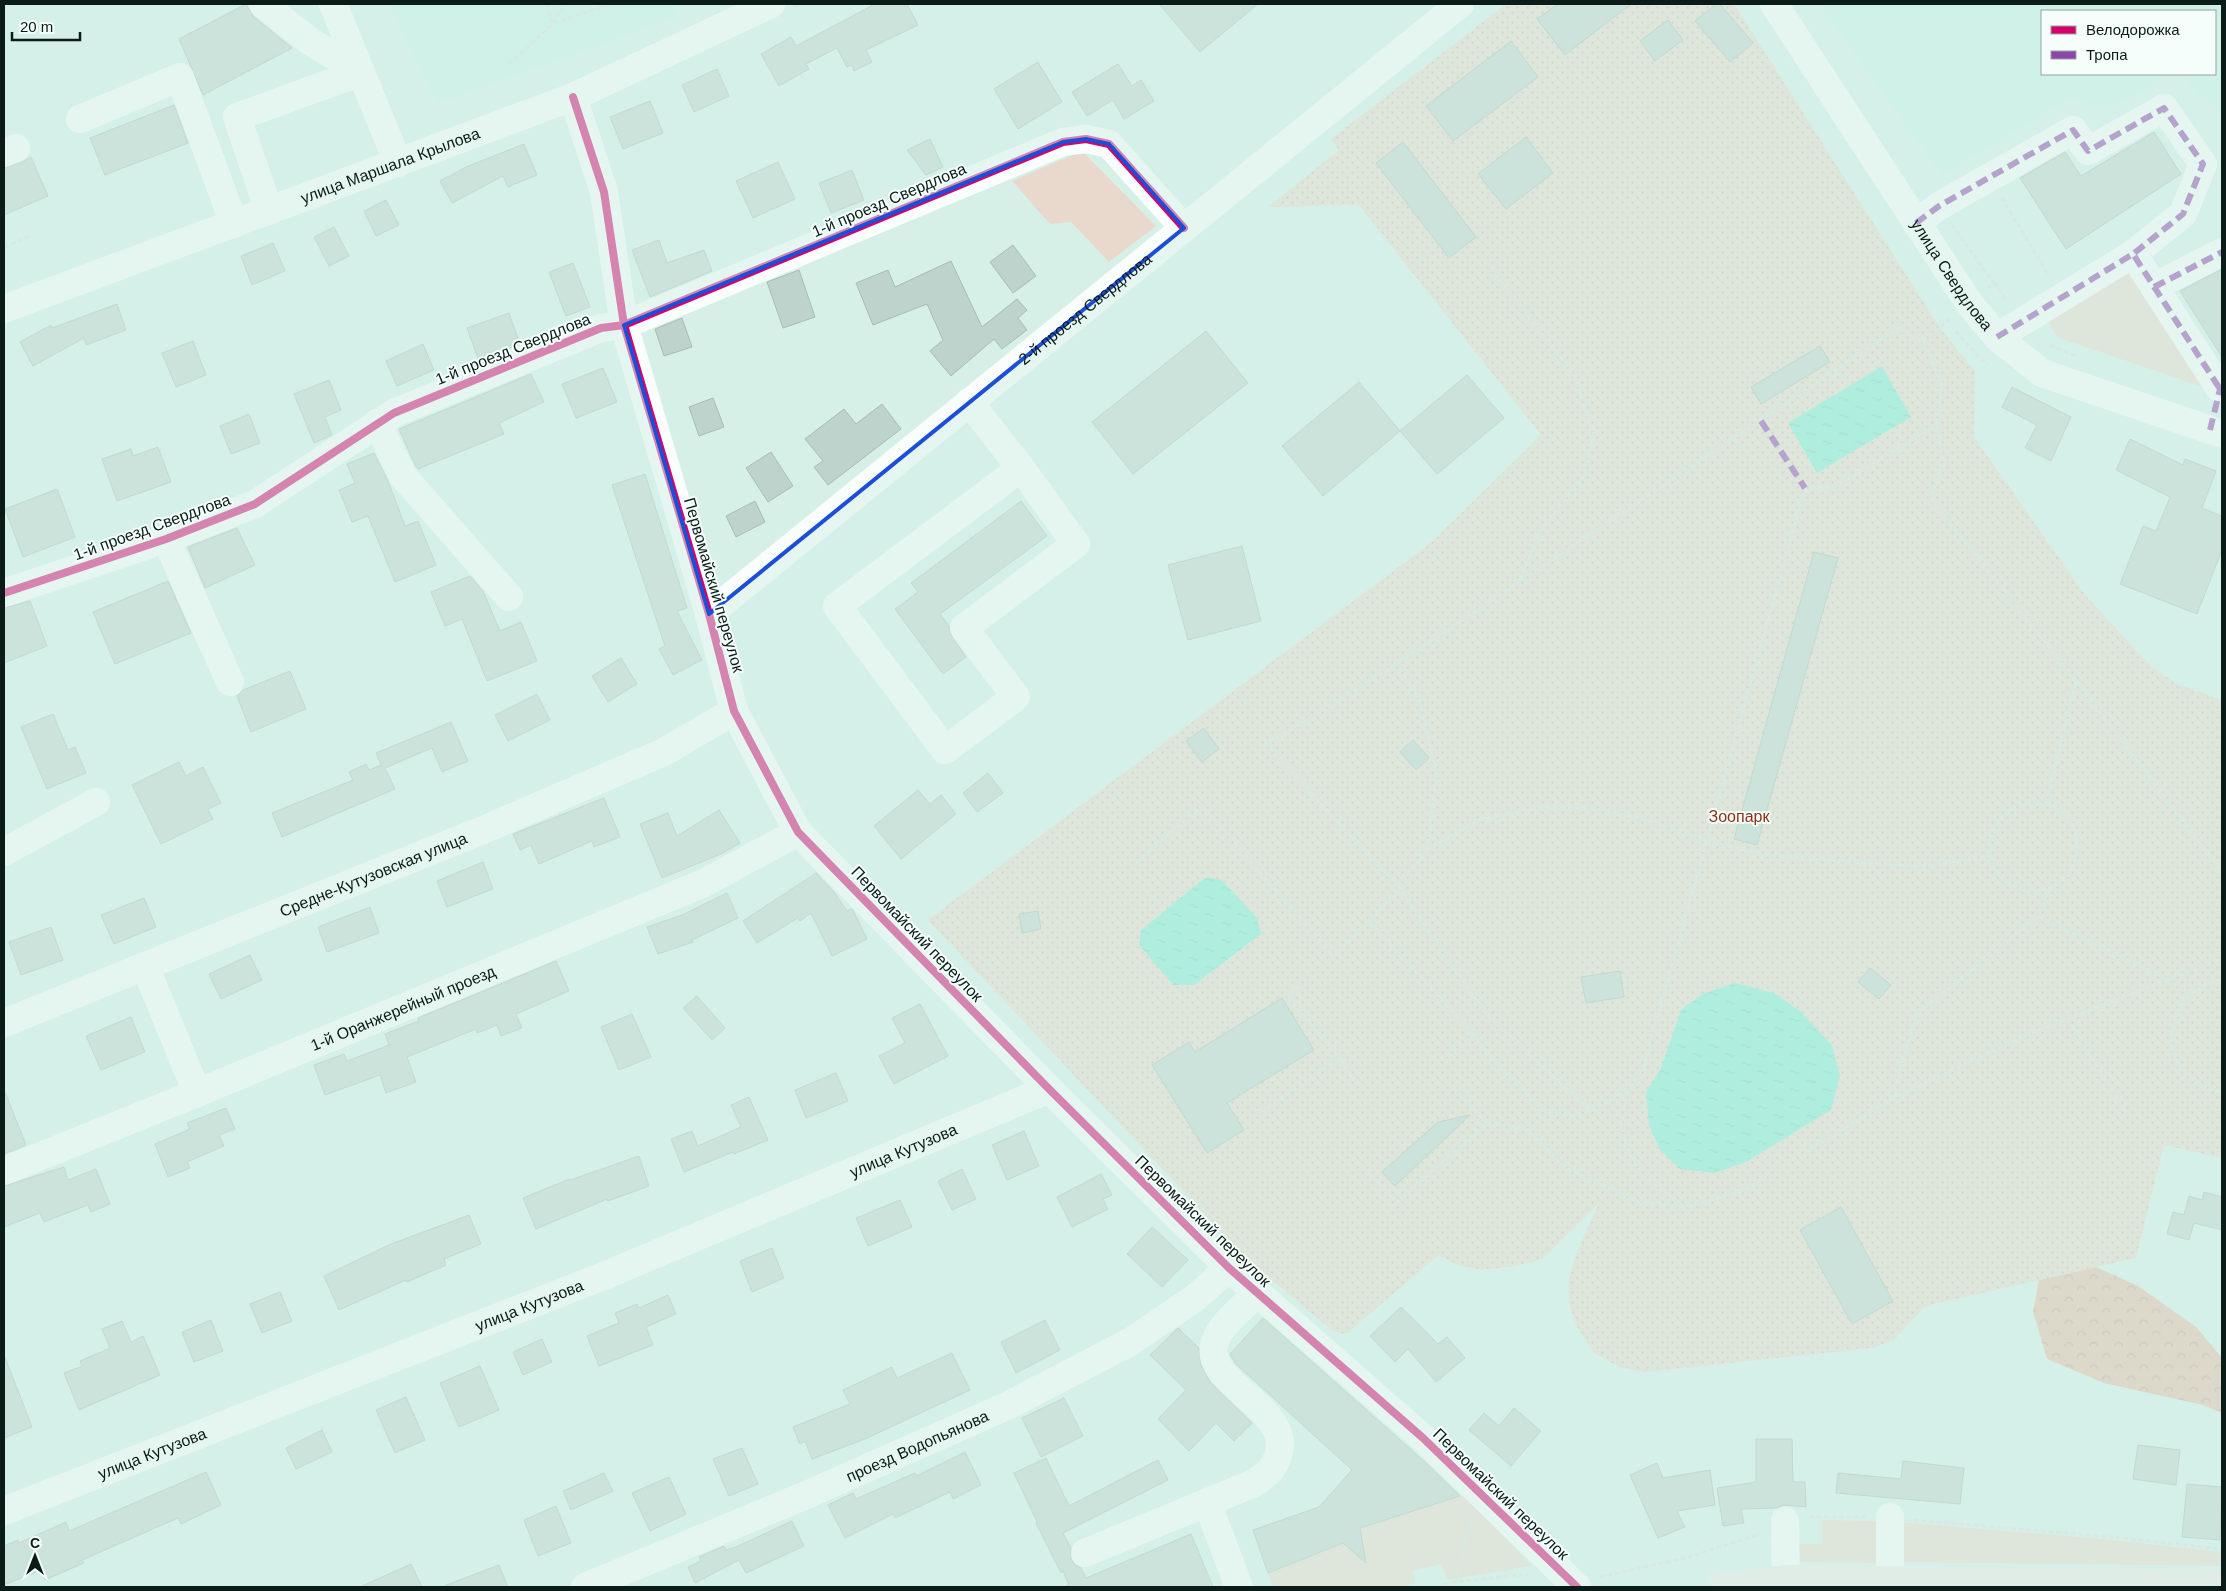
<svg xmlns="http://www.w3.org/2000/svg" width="2226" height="1591" viewBox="0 0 2226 1591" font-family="Helvetica,sans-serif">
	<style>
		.built { fill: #c8f2e6 }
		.grass { fill: #e9d9cd }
		.forest { fill: url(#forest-crowns) }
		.park { fill: url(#park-dots) }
		.water { fill: url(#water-ripples) }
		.building { fill: #bfd3cd; stroke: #a8bcb6 }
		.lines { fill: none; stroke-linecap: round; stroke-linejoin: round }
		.path { stroke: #d8e0de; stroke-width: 3; stroke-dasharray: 5 2.5; stroke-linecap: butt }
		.minor { stroke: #f9fdfc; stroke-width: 28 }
		.major { stroke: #ece8e5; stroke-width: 28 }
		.quiet { stroke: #8e44ad; stroke-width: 6; stroke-dasharray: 12 6; stroke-linecap: butt }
		.cycleway-casing { stroke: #f5fefb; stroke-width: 11 }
		.cycleway { stroke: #d6006c; stroke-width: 8 }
		.marked { fill: none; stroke: #1d4ed8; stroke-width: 4; stroke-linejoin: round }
		.labels { text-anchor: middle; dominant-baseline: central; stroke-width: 4; stroke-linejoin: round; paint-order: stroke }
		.street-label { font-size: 16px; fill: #0b1c18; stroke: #f5fefb }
		.park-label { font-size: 16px; fill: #8a3216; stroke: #f5fefb }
	</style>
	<defs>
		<pattern id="forest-crowns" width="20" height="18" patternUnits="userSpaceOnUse" patternTransform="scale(1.25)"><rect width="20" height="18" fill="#e5baa7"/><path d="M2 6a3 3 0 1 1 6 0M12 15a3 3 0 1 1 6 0" fill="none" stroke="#c39f8f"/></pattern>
		<pattern id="park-dots" width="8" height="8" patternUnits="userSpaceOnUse" patternTransform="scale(1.25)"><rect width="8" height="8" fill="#e9d9cd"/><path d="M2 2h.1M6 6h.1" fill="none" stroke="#c6baaf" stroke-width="1.8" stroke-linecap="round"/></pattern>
		<pattern id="water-ripples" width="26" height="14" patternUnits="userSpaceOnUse" patternTransform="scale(1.25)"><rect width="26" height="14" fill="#82ecd4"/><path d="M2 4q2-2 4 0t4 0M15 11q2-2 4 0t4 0" fill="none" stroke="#6fcab5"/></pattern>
	</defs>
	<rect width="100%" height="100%" fill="#d6f0e8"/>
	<!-- built -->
	<path class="built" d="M389 4H674L679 16 436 104Z
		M1819 4H2222V114L2178 74H2215V11H2042V74H2170L2116 105 2067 100 1942 175Z"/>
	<!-- grass -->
	<path class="grass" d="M1082 151 1156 226 1109 262 1071 222 1050 224 1012 181Z
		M2131 264 2211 390 2057 337 2044 315Z
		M1464 1495 1532 1566 1447 1580 1442 1564 1412 1571 1415 1583 1403 1587H1272L1268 1573 1343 1543 1356 1553 1357 1529Z
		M1822 1520 1882 1521V1563L1790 1562 1791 1544H1822Z
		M1898 1522 2104 1539 2222 1552V1566L1898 1562Z"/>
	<!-- forest -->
	<path class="forest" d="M2096 1267 2138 1286 2196 1327 2222 1358V1413L2203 1405 2104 1383 2047 1359 2033 1311 2039 1280Z"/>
	<!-- park -->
	<path class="park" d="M1506 4H1734L1940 328 1975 371 1974 437 2085 595 2151 666 2177 684 2222 700V1158L2164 1145 2136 1258 1925 1306 1894 1340 1873 1348 1645 1372 1619 1367 1594 1353 1577 1327 1569 1304V1279L1576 1254 1599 1203 1543 1259 1516 1266 1482 1270 1457 1265 1439 1255 1347 1333 1341 1334 1333 1331 1248 1260 928 920 1432 542 1541 435 1359 205 1268 207 1339 150 1331 139Z"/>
	<!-- water -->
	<path class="water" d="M1882 366 1911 417 1817 473 1788 423Z
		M1206 877 1222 880 1257 918 1261 934 1194 985H1173L1139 945 1141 930Z
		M1735 983 1774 993 1800 1011 1832 1045 1840 1076 1831 1110 1746 1162 1715 1173 1680 1169 1660 1150 1649 1125 1646 1092 1661 1068 1681 1010 1704 993Z"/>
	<!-- building -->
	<path class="building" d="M246 4 253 16 292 48 203 95 179 39Z
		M875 4H907L918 25 866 50 872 62 854 71 852 65 847 67 837 48 806 64 809 69 779 86 761 54 791 37 796 46Z
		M1159 4H1258L1200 52Z
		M1558 4H1631L1565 55 1537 19Z
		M1716 4H1720L1753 43 1730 62 1695 21Z
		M1668 20 1683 40 1655 61 1640 41Z
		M1511 41 1538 77 1453 141 1426 106Z
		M1038 62 1062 102 1018 129 994 89Z
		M1118 64 1132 86 1141 80 1154 101 1124 119 1113 100 1087 116 1072 92Z
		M717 69 729 96 694 112 682 85Z
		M650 101 663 133 623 149 610 117Z
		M174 105 188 143 105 175 90 138Z
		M2154 132 2181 174 2066 249 2020 178 2065 152 2081 176Z
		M1526 137 1553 173 1506 209 1478 174Z
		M930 139 943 167 926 175 907 150Z
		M1403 142 1476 237 1449 258 1376 163Z
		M524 144 537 175 508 187 503 176 452 203 440 181 466 167Z
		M31 157 48 196 4 215V168L22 162Z
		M778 162 795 199 753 218 736 181Z
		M852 170 864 200 831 213 819 183Z
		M386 200 399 225 376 236 364 211Z
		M334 227 349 256 329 266 314 237Z
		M659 240 667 263 704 250 712 271 650 297 632 250Z
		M273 243 285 271 252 285 241 256Z
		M1013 245 1036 276 1013 293 990 262Z
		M951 261 982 327 1017 299 1027 310 1018 318 1027 330 1002 349 994 339 951 376 930 351 943 340 927 304 873 325 856 283 888 270 895 287Z
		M573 263 590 307 566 316 549 272Z
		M2222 269V357L2180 291Z
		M799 270 815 317 783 328 767 282Z
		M117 304 126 330 86 345 84 338 33 366 20 342 51 325 52 328Z
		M509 313 519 341 516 342 518 345 479 361 467 328Z
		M682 318 692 347 664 356 655 329Z
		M1206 331 1248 383 1133 474 1092 422Z
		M193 341 206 375 176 387 162 353Z
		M423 344 434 370 397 386 386 361Z
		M1820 346 1830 362 1761 404 1751 387Z
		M603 368 617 402 576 418 562 384Z
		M531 374 544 402 499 423 504 434 418 469 416 467 399 429Z
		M1467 375 1504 418 1437 474 1400 431Z
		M329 380 341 410 325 417 332 435 314 443 294 394Z
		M1359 382 1400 431 1323 496 1282 446Z
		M2012 387 2071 417 2051 461 2025 448 2037 425 2002 407Z
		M713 398 724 427 699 436 689 407Z
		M882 404 901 429 828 485 814 467 823 461 805 439 844 409 856 424Z
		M249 414 260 443 231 454 220 426Z
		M2130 439 2183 465 2185 459 2216 471 2202 508 2222 516V550L2197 614 2120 584 2143 526 2156 531 2170 497 2116 470Z
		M158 447 171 482 117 501 102 459 131 449 133 456Z
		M771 452 793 486 768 502 746 468Z
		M374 453 388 481 405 526 418 521 436 565 395 582 368 516 352 522 339 490 355 483 347 464Z
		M645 474 687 608 677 611 702 660 673 675 659 649 665 646 612 485Z
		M57 489 75 537 23 557 5 509Z
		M755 501 765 522 736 537 726 516Z
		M1021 501 1047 536 940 614 949 626 952 637 966 657 943 674 895 609 918 592 911 583Z
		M237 528 255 565 205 588 188 547Z
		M1242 546 1261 621 1188 640 1168 565Z
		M1814 552 1838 558 1757 845 1734 839Z
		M470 576 483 591 500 631 521 622 537 661 487 681 462 619 445 626 431 592Z
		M168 581 191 633 115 664 93 612Z
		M30 601 47 646 4 663V608Z
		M621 658 637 684 608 702 592 676Z
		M290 671 306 709 251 732 237 696 243 690Z
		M537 694 550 720 508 741 495 715Z
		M53 714 68 750 75 747 86 773 47 789 21 727Z
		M451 722 468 761 442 772 432 748 385 768 395 789 282 837 272 813 353 780 349 772 366 764 369 770 381 765 376 753Z
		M1204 728 1219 749 1202 762 1186 741Z
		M1413 740 1429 758 1416 770 1400 752Z
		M179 762 186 776 203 767 221 803 208 809 213 819 161 844 132 785Z
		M988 773 1003 793 977 812 963 793Z
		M918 790 930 804 941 795 956 814 901 859 874 826Z
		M604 798 620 837 594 847 592 841 539 864 531 845 520 850 513 834Z
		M719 810 740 843 721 854 662 878 640 824 668 813 677 836Z
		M483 862 493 889 447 907 437 881Z
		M816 873 834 892 847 911 851 909 853 910 867 939 832 956 811 913 800 921 798 918 757 943 743 921Z
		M727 893 738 918 692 940 693 942 658 954 647 927 682 915Z
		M144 898 156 927 114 944 101 915Z
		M370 907 379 933 327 952 318 927Z
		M1038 911 1041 929 1022 933 1019 914Z
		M51 927 63 960 21 975 9 942Z
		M250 955 262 980 221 999 209 974Z
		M556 961 569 991 516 1014 522 1028 501 1036 497 1025 477 1033 476 1029 407 1057 416 1082 386 1093 380 1075 325 1095 314 1065 344 1054 347 1061 389 1045 385 1034 419 1021 418 1018Z
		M1870 968 1891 985 1879 999 1858 982Z
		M1620 971 1624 997 1586 1003 1581 977Z
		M697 996 725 1028 712 1040 683 1008Z
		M1282 998 1314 1050 1227 1103 1244 1130 1207 1153 1152 1065 1189 1042 1195 1052Z
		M920 1004 948 1056 894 1084 879 1056 905 1043 892 1018Z
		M632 1014 651 1057 619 1070 601 1027Z
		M131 1017 145 1052 101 1070 86 1036Z
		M836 1073 848 1101 806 1118 795 1090Z
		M4 1092H5L26 1145 4 1154Z
		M749 1097 768 1140 734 1154 733 1152 684 1172 671 1139 692 1131 698 1146 741 1127 731 1105Z
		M226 1108 235 1129 219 1135 224 1146 187 1162 190 1168 168 1177 155 1144 190 1129 187 1123Z
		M1470 1115 1395 1186 1382 1172 1438 1122Z
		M1024 1131 1039 1166 1007 1180 992 1145Z
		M639 1156 649 1186 608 1201 607 1199 536 1229 523 1198 569 1179 570 1180Z
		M64 1167 68 1180 96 1169 110 1204 91 1212 88 1205 44 1222 40 1213 4 1227V1186Z
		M962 1169 976 1199 952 1210 938 1181Z
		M1101 1174 1112 1195 1103 1199 1108 1209 1072 1227 1057 1197Z
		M2204 1192 2222 1197V1230L2194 1223 2189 1240 2167 1234 2173 1212 2184 1215 2189 1196 2202 1200Z
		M900 1200 912 1227 868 1246 856 1218Z
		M1841 1207 1893 1301 1852 1324 1800 1230Z
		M469 1215 481 1244 444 1259 446 1265 407 1282 406 1280 339 1310 324 1276 391 1244Z
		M1152 1227 1188 1260 1162 1287 1127 1254Z
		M772 1248 784 1278 752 1292 740 1261Z
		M280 1292 292 1321 262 1333 250 1304Z
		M668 1295 676 1314 646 1327 653 1345 599 1366 587 1336 619 1323 615 1313 637 1304 639 1308Z
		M1401 1307 1438 1344 1447 1337 1465 1358 1436 1382 1408 1349 1395 1362 1370 1336Z
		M1263 1318 1426 1463 1460 1496 1360 1528 1366 1563 1343 1543 1268 1573 1253 1530 1319 1507 1352 1470 1235 1363 1230 1354Z
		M211 1320 223 1351 194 1362 182 1332Z
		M1045 1320 1060 1350 1016 1373 1001 1342Z
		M122 1321 131 1342 143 1336 160 1375 79 1410 64 1373 82 1366 80 1361 110 1348 102 1329Z
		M1178 1328 1199 1348 1201 1365 1211 1383 1252 1423 1234 1441 1216 1423 1189 1451 1158 1419 1186 1390 1150 1355Z
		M542 1339 552 1362 523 1375 513 1352Z
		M952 1353 970 1390 865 1439 812 1459 805 1441 800 1444 793 1427 850 1404 843 1390 892 1367 897 1378Z
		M4 1357H5L32 1427 4 1438Z
		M480 1366 499 1410 459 1427 440 1383Z
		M406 1397 425 1440 395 1453 376 1410Z
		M1064 1398 1083 1436 1041 1457 1022 1418Z
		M1514 1408 1541 1431 1511 1466 1469 1430 1484 1413 1499 1426Z
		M322 1430 332 1452 296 1469 286 1448Z
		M1756 1439H1792L1793 1482H1805L1806 1507 1784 1505 1776 1508 1741 1509 1744 1523 1723 1526 1717 1488 1756 1482Z
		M2138 1445 2180 1450 2176 1485 2133 1479Z
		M742 1448 758 1484 729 1496 713 1459Z
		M965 1452 981 1485 953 1499 950 1492 895 1518 893 1514 845 1538 828 1505 853 1493 856 1499 915 1473 916 1476Z
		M1046 1458 1069 1506 1158 1460 1168 1480 1063 1533 1071 1548V1559L1075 1565 1081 1568 1086 1578 1191 1534 1213 1587H1064L1069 1585 1063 1571 1061 1573 1036 1523 1037 1522 1014 1473Z
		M1903 1461 1964 1468 1960 1504 1836 1493 1838 1473 1901 1479Z
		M1657 1463 1663 1478 1710 1470 1715 1505 1677 1511 1685 1527 1658 1538 1630 1475Z
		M206 1472 221 1505 181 1524 178 1518 82 1560 84 1563 45 1580 41 1570 4 1585V1546L18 1540 19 1543 66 1522 69 1531Z
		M604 1473 613 1491 571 1510 563 1491Z
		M669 1477 686 1514 650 1531 632 1493Z
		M2187 1484 2222 1487 2220 1540 2182 1537Z
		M556 1506 571 1543 538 1556 524 1520Z
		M792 1521 804 1546 746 1573 739 1560 695 1583 688 1567 701 1561 699 1557 724 1546 726 1550 736 1547Z
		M411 1564 422 1587H360Z
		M499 1565 508 1587H445L444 1586Z"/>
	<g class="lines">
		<!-- path -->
		<path class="path" d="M546 4 553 24 609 4
			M794 8 803 4
			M509 64 553 24 565 4
			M2002 198 2049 276
			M1952 225 1994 283
			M4 247 31 236
			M1491 268 1575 377 1594 434 1583 478 1539 533 1520 581
			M1988 288 1994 283 2007 302
			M1956 331 1980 359 1988 364
			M1923 341 1950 319
			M2050 345 2076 356
			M1990 847a44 44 0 1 1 88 0a44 44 0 1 1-88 0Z
			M2046 804 2076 681
			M1427 850 1479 820 1544 807 1589 808 1645 819 1706 841 1766 855 1920 867 1991 856
			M1137 862 1202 806 1333 955
			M2038 917 2168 979 2188 997
			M1370 922 1427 850 1437 775 1419 698 1397 664
			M1341 948 1370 922 1473 1034 1504 1073 1544 1110 1575 1117 1610 1102 1633 1084 1644 1065 1805 488 1835 487 1937 424
			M2222 982C2175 983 2154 1049 2190 1078 2200 1086 2210 1089 2222 1092
			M1299 986 1288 996 1340 1058 1354 1080
			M2068 1018 2124 1110
			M1448 1057 1473 1034
			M1633 1085 1619 1115 1627 1148 1643 1177 1682 1205
			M1453 1088 1486 1123
			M1891 1099 1917 1014 2038 917 2049 889
			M1590 1110 1485 1013 1398 886 1266 744 1397 664 1898 328 1923 341 1942 384 1937 424 1943 464 1931 499 2076 681 2222 872
			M1261 1112 1340 1058
			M1807 1152 1891 1099 2025 1036 2222 958
			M1365 1169 1398 1202 1486 1123 1526 1129 1569 1170 1640 1202 1684 1207 1743 1191 1766 1177
			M1809 1517H1866
			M1914 1520 2102 1536 2222 1549
			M1600 1577 1685 1558 1760 1534
			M1455 1582 1472 1519
			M1437 1587 1455 1582 1528 1574"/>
		<!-- minor -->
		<g class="minor">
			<path d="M263 4 308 40 361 72"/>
			<path d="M333 4 398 163"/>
			<path id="s1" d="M1774 4 1969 303 1997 337 2042 373 2222 434"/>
			<path d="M573 97 604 192 624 325 709 614 734 711 798 832 1049 1089 1229 1268 1423 1438 1577 1587"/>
			<path d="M80 119 180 77 234 224"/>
			<path d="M4 153 16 148"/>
			<path d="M269 211 237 117 361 72"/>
			<path d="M1916 223 1939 206 2073 130 2088 151 2164 108 2203 164 2183 214 2133 254"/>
			<path d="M2154 287 2222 252"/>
			<path id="s2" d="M4 309 573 97 771 4"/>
			<path d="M1997 337 2133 254 2220 389"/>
			<path d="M969 402 1021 468 1076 544 964 628 1016 697 945 750 837 606 1021 468"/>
			<path d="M377 423 403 476 509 597"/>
			<path d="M166 539 230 682"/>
			<path d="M4 593 166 539 255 504 394 413 601 328 624 325 1063 142 1086 139 1109 144 1184 228"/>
			<path id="s3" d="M709 614 1460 4"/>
			<path d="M4 852 96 802"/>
			<path d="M145 966 197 1093"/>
			<path id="s4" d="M4 1023 483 830 664 752 734 711"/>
			<path id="s5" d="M4 1171 197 1093 704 883 798 832"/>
			<path d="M1207 1502 1239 1587"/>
			<path id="s6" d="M4 1511 606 1275 1049 1089"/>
			<path d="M1785 1521 1786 1587"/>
			<path d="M1085 1553 1254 1483C1260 1479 1268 1474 1272 1468 1310 1411 1199 1387 1215 1342 1221 1323 1244 1307 1257 1293"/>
			<path d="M1890 1579V1517"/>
			<path id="s7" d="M585 1587 804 1496 1009 1405 1130 1342 1195 1298 1229 1268"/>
		</g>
		<!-- major -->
		<path class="major" d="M1722 1587 1786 1579 2222 1584"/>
		<!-- quiet -->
		<path class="quiet" d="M1916 223 1939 206 2073 130 2088 151 2164 108 2203 164 2183 214 2133 254
			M2154 287 2222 252
			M1997 337 2133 254 2220 389
			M1761 421 1805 488
			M2210 430 2220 389 2222 388"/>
		<defs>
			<path id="cycleway" d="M573 97 604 192 624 325 709 614 734 711 798 832 1049 1089 1229 1268 1423 1438 1577 1587
				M4 593 166 539 255 504 394 413 601 328 624 325 1063 142 1086 139 1109 144 1184 228"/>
		</defs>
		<!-- cycleway casing -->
		<use href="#cycleway" class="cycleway-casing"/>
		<!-- cycleway -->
		<use href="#cycleway" class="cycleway"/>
	</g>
	<!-- marked area -->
	<path d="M0 0H2226V1591H0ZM1086 139 1109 144 1184 228 709 614 624 325 1063 142Z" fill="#d6f0e8" fill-opacity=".55" fill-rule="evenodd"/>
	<path class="marked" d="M1086 139 1109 144 1184 228 709 614 624 325 1063 142Z"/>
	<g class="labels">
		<!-- street labels -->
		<g class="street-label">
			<text stroke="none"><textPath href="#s2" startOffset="412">улица Маршала Крылова</textPath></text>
			<text transform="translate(889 200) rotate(-23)">1-й проезд Свердлова</text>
			<text stroke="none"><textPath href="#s1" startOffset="324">улица Свердлова</textPath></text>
			<text stroke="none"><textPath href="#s3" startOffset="484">2-й проезд Свердлова</textPath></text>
			<text transform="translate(513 349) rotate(-22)">1-й проезд Свердлова</text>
			<text transform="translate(152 527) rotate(-20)">1-й проезд Свердлова</text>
			<text transform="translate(714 585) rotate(74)">Первомайский переулок</text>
			<text stroke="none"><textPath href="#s4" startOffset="398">Средне-Кутузовская улица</textPath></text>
			<text transform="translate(917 934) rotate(46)">Первомайский переулок</text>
			<text stroke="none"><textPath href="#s5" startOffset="431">1-й Оранжерейный проезд</textPath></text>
			<text stroke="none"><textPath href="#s6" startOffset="969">улица Кутузова</textPath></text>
			<text transform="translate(1203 1221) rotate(44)">Первомайский переулок</text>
			<text stroke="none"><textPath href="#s6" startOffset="564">улица Кутузова</textPath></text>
			<text stroke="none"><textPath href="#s7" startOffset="361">проезд Водопьянова</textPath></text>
			<text stroke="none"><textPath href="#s6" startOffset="159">улица Кутузова</textPath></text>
			<text transform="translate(1501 1494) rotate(44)">Первомайский переулок</text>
		</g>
		<!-- park labels -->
		<g class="park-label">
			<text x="1739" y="816">Зоопарк</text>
		</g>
	</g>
	<!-- border -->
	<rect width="2226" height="1591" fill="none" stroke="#0b1c18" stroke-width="10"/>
	<!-- legend -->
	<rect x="2041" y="10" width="175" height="65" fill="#f5fefb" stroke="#97a4a0"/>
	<rect x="2051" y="26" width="25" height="8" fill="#d6006c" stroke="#97a4a0"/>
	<text x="2086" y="35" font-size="15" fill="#0b1c18">Велодорожка</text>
	<rect x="2051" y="51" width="25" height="8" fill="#8e44ad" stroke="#97a4a0"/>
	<text x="2086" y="60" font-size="15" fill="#0b1c18">Тропа</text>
	<!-- north arrow -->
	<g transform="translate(35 1556)" stroke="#f5fefb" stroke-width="4" paint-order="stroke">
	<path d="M0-4L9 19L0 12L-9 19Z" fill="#0b1c18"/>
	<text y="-8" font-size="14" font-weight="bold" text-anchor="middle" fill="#0b1c18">С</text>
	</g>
	<!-- scale -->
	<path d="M12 32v8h68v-8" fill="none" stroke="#0b1c18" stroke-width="2.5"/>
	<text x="20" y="32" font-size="15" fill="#0b1c18" stroke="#f5fefb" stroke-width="4" paint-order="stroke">20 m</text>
</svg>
